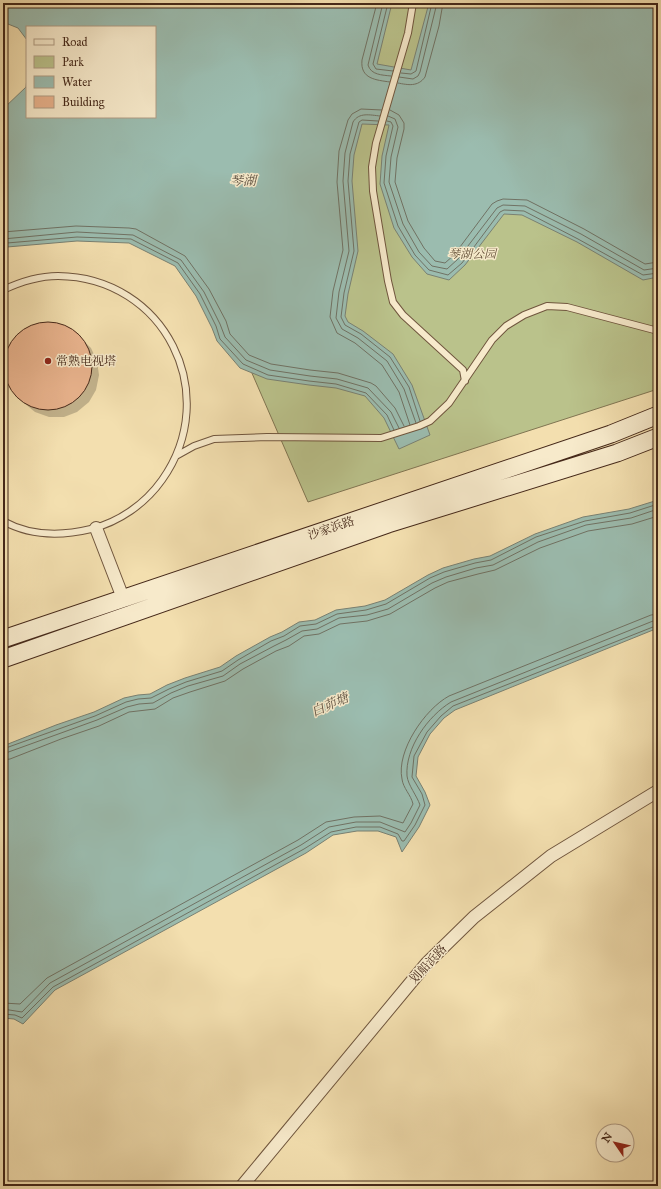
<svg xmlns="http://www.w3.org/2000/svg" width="661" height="1189" viewBox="0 0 661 1189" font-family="'IM FELL Great Primer','Noto Serif SC',serif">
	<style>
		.green { fill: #bac28b; stroke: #807552 }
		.water { fill: #9bbcaf; stroke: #798173 }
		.shadow { fill: #0003 }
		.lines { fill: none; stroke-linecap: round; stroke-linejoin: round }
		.shore { stroke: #707264; stroke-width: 1 }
		.building { fill: #e8b28c; stroke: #452819 }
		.service-casing { stroke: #70563e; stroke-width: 8 }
		.minor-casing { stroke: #70563e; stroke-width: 14 }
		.secondary-casing { stroke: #452819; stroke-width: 19 }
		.service { stroke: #f7eacb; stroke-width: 6 }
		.minor { stroke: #f7eacb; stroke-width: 12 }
		.secondary { stroke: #f7eacb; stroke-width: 17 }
		.poi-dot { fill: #8f2418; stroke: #f7eacb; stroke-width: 1.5 }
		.labels { text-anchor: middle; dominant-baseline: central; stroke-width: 3; stroke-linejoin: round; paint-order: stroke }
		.park-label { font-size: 12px; font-style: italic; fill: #624e36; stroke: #f7eacb }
		.poi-label { font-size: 12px; fill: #452819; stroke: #f7eacb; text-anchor: start }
		.street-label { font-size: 12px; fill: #452819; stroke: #f7eacb }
		.water-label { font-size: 13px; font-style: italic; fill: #5a4d3e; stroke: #f7eacb }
	</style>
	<rect width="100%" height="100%" fill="#f3dfaf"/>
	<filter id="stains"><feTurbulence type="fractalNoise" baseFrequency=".005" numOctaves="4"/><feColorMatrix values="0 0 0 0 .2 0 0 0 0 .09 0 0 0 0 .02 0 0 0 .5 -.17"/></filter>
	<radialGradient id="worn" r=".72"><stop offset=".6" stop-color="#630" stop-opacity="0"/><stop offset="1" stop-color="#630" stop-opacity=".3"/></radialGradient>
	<!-- green -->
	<path class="green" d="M350 3H658V389L308 502 248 364Z"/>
	<!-- water -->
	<path class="water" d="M3 3H392L377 64 411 70 429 3H658V277L643 280 577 242 522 215 504 214 465 265 449 280 427 274 412 257 394 228 380 184 382 156 389 125 362 124 354 155 352 181 358 251 348 294 345 316 348 322 363 331 393 354 412 385 430 435 399 449 384 418 365 396 336 388 309 385 267 379 240 368 217 341 212 328 196 296 175 266 129 243 77 241 7 247 3 249V109L26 87 27 78V117H155V27H27V40L18 28 3 22Z
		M658 500V628L455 710 444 718 430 734 418 757 416 776 425 792 430 805 419 827 402 852 396 837 378 831H357L333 835 306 853 55 990 23 1024 14 1019 3 1018V746L56 725 94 712 124 698 138 695 150 694 167 685 185 678 220 667 236 656 270 637 282 632 299 622 315 620 336 610 365 606 385 600 428 575 443 568 474 559 490 556 535 534 583 517 629 509Z"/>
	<!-- shadow -->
	<path class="shadow" d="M47 323 61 325 73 331 91 348 97 361 99 375 96 390 89 402 77 412 64 417H49L35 412 24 403 16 395 8 383 5 368 6 355 12 342 21 332 33 325Z"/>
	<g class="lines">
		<!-- shore -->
		<path class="shore" d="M377 3 362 60C360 79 376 80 390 82
			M383 3 368 65C371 75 382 75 391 76
			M388 3 373 64 376 69 393 71
			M401 73 411 74 416 71 432 3
			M399 77 413 79 418 76 420 72 437 3
			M398 83C408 85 418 87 425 77L439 26 443 3
			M382 110 361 109 352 114 348 120 339 151 337 182 343 250 333 291 330 317 337 333 355 343 382 365 399 392 410 425
			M390 110 399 115 404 123V129L397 158 395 182 408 221 424 248 435 261 445 263 454 255 492 204 497 201 503 199 527 200 584 229 645 264 658 262
			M380 116C370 115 359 112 353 122L345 153 343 181 349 251 339 292 336 318 342 329 358 338 387 361 404 389 416 423
			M388 116 395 119 398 127 391 157 389 182 403 224 419 252 432 266 447 269 458 259 497 208 503 205 525 206 581 234 644 270 658 268
			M378 121 362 120 359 122 350 154 348 181 354 251 344 293 341 317 345 325 361 334 390 357 409 387 420 421
			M387 121 391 122 393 126 386 156 384 183 398 226 415 255 429 270 448 275 462 263 500 212 504 210 524 211 578 239 643 275 658 273
			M3 232 76 226 129 228 136 229 185 256 209 289 226 321 230 334 249 355 271 364 310 370 338 373 371 383 376 386 395 408 404 426
			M3 239 77 232 133 235 181 260 204 292 220 324 225 337 246 360 270 370 310 376 337 379 368 388 391 412 399 428
			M3 244 7 243 77 237 131 239 178 263 200 294 216 326 220 339 243 364 268 375 309 381 336 384 366 393 387 415 394 430
			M3 749 95 716 126 702 138 699 151 698 169 689 186 682 222 671 238 660 271 641 284 636 300 626 316 624 337 614 366 610 386 604 430 578 444 572 475 563 491 560 536 537 585 521 630 513 658 504
			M3 754 97 720 127 707 139 704 153 703 171 693 188 686 223 676 240 664 274 646 286 640 302 631 317 629 339 618 367 615 388 609 432 583 446 577 476 568 493 565 538 542 586 525 631 518 658 509
			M3 760 10 759 61 739 99 726 129 712 155 709 173 698 190 692 225 681 243 669 276 651 289 646 304 636 319 634 340 624 367 621 390 614 435 588 448 582 478 574 495 570 540 548 588 531 632 524 658 516
			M3 1003 20 1004 47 978 298 840 326 822 354 817 380 816 403 823 413 804C411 795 403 788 402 779 396 751 425 709 449 696L651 615 658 614
			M3 1009 22 1012 50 983 301 845 329 827 356 822H380L405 832 411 823 420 805C417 796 408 785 407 776 405 748 428 716 451 702L653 621 658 620
			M3 1014 15 1015 22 1018 53 987 304 849 331 832 356 827H380L398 834 402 841H404L415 825 425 805 422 794 412 777 414 756 427 732 441 716 453 706 658 625"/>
	</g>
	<!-- building -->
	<path class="building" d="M4 366a44 44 0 1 1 88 0a44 44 0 1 1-88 0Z"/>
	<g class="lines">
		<defs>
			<path id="service" d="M413 3 408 33 376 143 372 167 373 191 388 281 393 302 403 315 463 370 465 381
				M3 290C20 282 39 276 58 276 165 277 223 394 162 480 145 504 119 522 91 529 62 536 30 536 3 521
				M176 456 194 446 214 439 267 437 381 438 419 426 430 421 449 403 492 340 506 326 524 315 547 306 567 307 658 331"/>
			<path id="minor" d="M96 528 123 598
				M242 1186 427 963 474 917 551 856 658 791"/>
			<path id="secondary" d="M3 639 611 434 658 415
				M3 659 388 524 617 453 658 437"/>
		</defs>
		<!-- service casing -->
		<use href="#service" class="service-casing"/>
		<!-- minor casing -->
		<use href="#minor" class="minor-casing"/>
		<!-- secondary casing -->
		<use href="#secondary" class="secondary-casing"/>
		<!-- service -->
		<use href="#service" class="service"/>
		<!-- minor -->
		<use href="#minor" class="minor"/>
		<!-- secondary -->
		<use href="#secondary" class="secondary"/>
	</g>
	<!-- markers -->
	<circle class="poi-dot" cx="48" cy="361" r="4"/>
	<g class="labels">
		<!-- park labels -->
		<g class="park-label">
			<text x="472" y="254">琴湖公园</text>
		</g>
		<!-- poi labels -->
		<g class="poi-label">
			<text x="56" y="361">常熟电视塔</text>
		</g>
		<!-- street labels -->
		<g class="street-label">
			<text transform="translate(331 528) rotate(-19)">沙家浜路</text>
			<text transform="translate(428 964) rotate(-47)">划船浜路</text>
		</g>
		<!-- water labels -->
		<g class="water-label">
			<text x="243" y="181">琴湖</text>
			<text transform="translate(330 705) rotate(-24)">白茆塘</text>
		</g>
	</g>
	<!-- margin -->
	<rect width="661" height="1189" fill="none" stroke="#f3dfaf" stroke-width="16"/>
	<rect x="4" y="4" width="653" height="1181" fill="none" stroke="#452819" stroke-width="2"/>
	<rect x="8" y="8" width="645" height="1173" fill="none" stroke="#452819"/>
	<!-- legend -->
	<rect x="26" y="26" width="130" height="92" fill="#f7eacb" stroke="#b09c84"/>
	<rect x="34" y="39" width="20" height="6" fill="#f7eacb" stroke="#b09c84"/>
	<text x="62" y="46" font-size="12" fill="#452819">Road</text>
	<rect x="34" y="56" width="20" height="12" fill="#bac28b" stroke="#b09c84"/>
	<text x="62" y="66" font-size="12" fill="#452819">Park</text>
	<rect x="34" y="76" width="20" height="12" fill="#9bbcaf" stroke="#b09c84"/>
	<text x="62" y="86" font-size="12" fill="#452819">Water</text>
	<rect x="34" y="96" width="20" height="12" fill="#e8b28c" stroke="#b09c84"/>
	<text x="62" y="106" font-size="12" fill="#452819">Building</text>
	<!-- north arrow -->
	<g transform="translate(615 1143) rotate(304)"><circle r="19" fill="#f7eacb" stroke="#b09c84"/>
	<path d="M0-3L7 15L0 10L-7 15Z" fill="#8f2418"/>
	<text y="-6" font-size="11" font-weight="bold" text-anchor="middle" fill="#452819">N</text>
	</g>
	<rect width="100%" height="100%" filter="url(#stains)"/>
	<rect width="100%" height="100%" fill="url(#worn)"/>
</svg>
